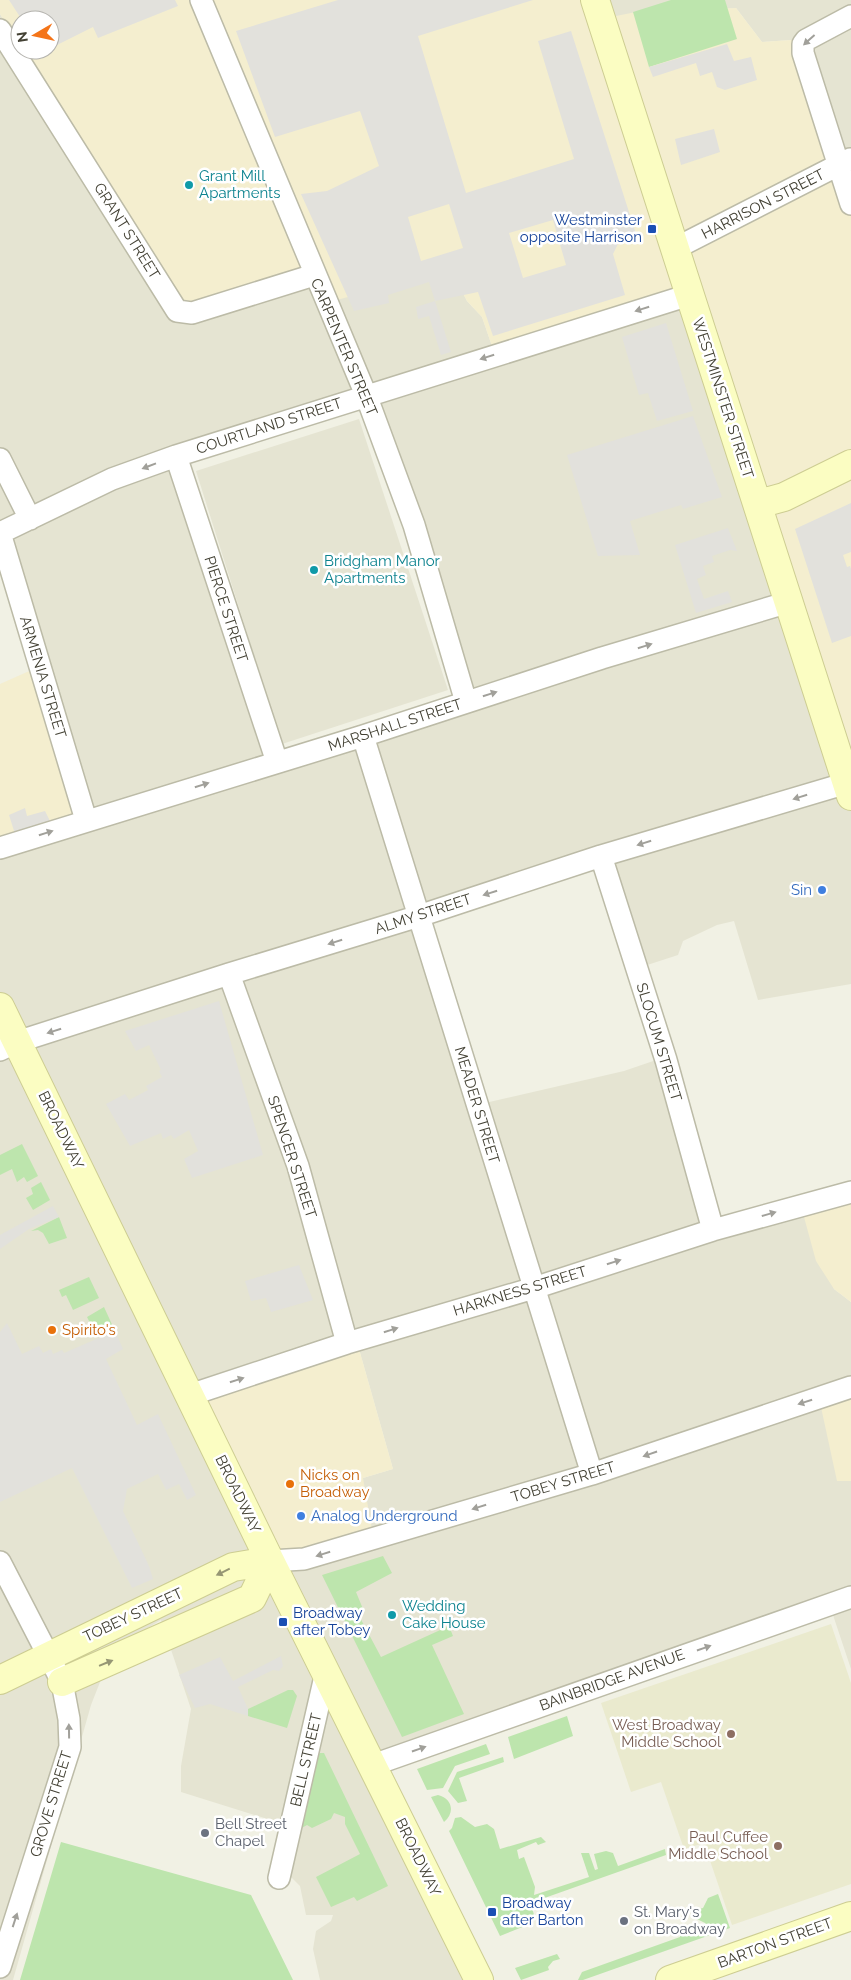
<svg xmlns="http://www.w3.org/2000/svg" width="851" height="1980" viewBox="0 0 851 1980" font-family="Raleway,sans-serif">
	<style>
		.residential { fill: #e5e4d2; fill-rule: evenodd }
		.commercial { fill: #f4eecf }
		.education { fill: #eaeace }
		.green { fill: #bde5ad }
		.parking { fill: #e2e1dc; fill-rule: evenodd }
		.lines { fill: none; stroke-linecap: round; stroke-linejoin: round }
		.street-casing { stroke: #bcbba7; stroke-width: 24 }
		.secondary-casing { stroke: #cdcd92; stroke-width: 30 }
		.street { stroke: #fff; stroke-width: 21 }
		.secondary { stroke: #fbfdc2; stroke-width: 28 }
		.oneway { fill: #a1a09a }
		.oneway2 { fill: #969674 }
		.culture-dot { fill: #0f9aa8; stroke: #fff; stroke-width: 2 }
		.transit-dot { fill: #1a4fb4; stroke: #fff; stroke-width: 2 }
		.shop-dot { fill: #3f7fe0; stroke: #fff; stroke-width: 2 }
		.food-dot { fill: #e8710a; stroke: #fff; stroke-width: 2 }
		.education-dot { fill: #8d6e63; stroke: #fff; stroke-width: 2 }
		.worship-dot { fill: #6b7280; stroke: #fff; stroke-width: 2 }
		.labels { text-anchor: middle; dominant-baseline: central; stroke-width: 5; stroke-linejoin: round; paint-order: stroke }
		.culture-label { font-size: 15px; fill: #0d838f; stroke: #fff; text-anchor: start }
		.street-label { font-size: 15px; fill: #434134; stroke: #fff }
		.transit-label { font-size: 15px; fill: #164399; stroke: #fff; text-anchor: start }
		.shop-label { font-size: 15px; fill: #366cbe; stroke: #fff; text-anchor: end }
		.food-label { font-size: 15px; fill: #c56008; stroke: #fff; text-anchor: start }
		.education-label { font-size: 15px; fill: #785e54; stroke: #fff; text-anchor: end }
		.worship-label { font-size: 15px; fill: #5b616d; stroke: #fff; text-anchor: start }
	</style>
	<rect width="100%" height="100%" fill="#f1f1e4"/>
	<!-- residential -->
	<path class="residential" d="M603 0H851V179L806 39 762 42 736 8 611 17Z
		M0 14 20 47 316 272 451 270 467 301 482 317 493 349 686 293 851 808V984L758 1000 734 921 717 925 683 941 678 955 638 968 600 860 424 913 472 1106 624 1071 662 1058 708 1224 801 1206 834 1289 851 1302V1386L837 1481H851V1669L832 1612 385 1763 487 1980H320L313 1949 316 1931 331 1921 333 1915H306L300 1886 285 1871 290 1826 181 1792V1766L191 1709 161 1620 113 1649 91 1705 13 1980H0V847L79 822 0 539ZM372 394 459 704 273 757 185 451ZM357 1342 393 1469 363 1478Z
		M359 419 448 690 282 744 196 471Z"/>
	<!-- commercial -->
	<path class="commercial" d="M0 0H603L611 17 696 0 715 9 736 8 762 42 806 39 851 179V808L686 293 493 349 482 317 467 301 451 270 329 302 317 271 188 314 22 50H50V20H20V47L0 14Z
		M36 668 84 816 0 847V684Z
		M851 1189V1302L834 1289 816 1261 801 1206Z
		M357 1342 393 1469 363 1478 374 1541 285 1570 198 1392Z
		M851 1386V1481H837L819 1398Z"/>
	<!-- education -->
	<path class="education" d="M831 1624 851 1683V1884L732 1925 704 1843 684 1849 661 1782 631 1792 601 1703Z"/>
	<!-- green -->
	<path class="green" d="M671 0H725L737 39 649 67 633 12Z
		M22 1144 38 1176 27 1182 24 1177 17 1182 12 1169 0 1175V1155Z
		M41 1182 50 1200 33 1210 26 1198 33 1194 31 1188Z
		M59 1217 67 1238 49 1244 43 1233 38 1230 31 1231Z
		M89 1277 99 1298 73 1310 66 1295 62 1297 59 1290Z
		M104 1307 115 1331 97 1337 87 1317Z
		M383 1556 392 1573 356 1592 363 1609 357 1612 381 1657 449 1626 453 1636 432 1645 464 1714 402 1737 322 1575Z
		M288 1690H293L297 1696 287 1728 248 1716V1709Z
		M567 1716 573 1736 514 1759 508 1737Z
		M486 1744 490 1754 455 1766 443 1788 427 1790 417 1769Z
		M320 1753H324L388 1886 357 1901 354 1897 331 1907 316 1877 360 1854 345 1824V1817L334 1813 331 1819 312 1828 307 1825 300 1829 316 1756Z
		M503 1757 504 1762 459 1778 467 1801 458 1803 448 1791 457 1772Z
		M438 1795C453 1799 455 1813 444 1822L431 1797Z
		M461 1817 475 1827 487 1824 494 1829 500 1849 541 1837 546 1842 538 1845 536 1842 517 1850 519 1859 524 1857 535 1887 534 1895 589 1877 581 1853H589L595 1870 598 1869 594 1854 606 1851 613 1853 618 1866 665 1849 666 1855 536 1901 532 1908 535 1918 530 1924 500 1936 449 1831 452 1828 455 1818Z
		M61 1842 251 1895 293 1980H20Z
		M718 1894 730 1928 583 1980H578L582 1972 680 1937 681 1934 687 1932H700L704 1929 705 1923 697 1919 694 1910 703 1908 708 1898Z
		M557 1954 560 1959 553 1961 548 1967 549 1970 521 1980 515 1968Z"/>
	<!-- parking -->
	<path class="parking" d="M9 0H175L178 6 98 38 93 27 55 46 50 35V20H22Z
		M338 0H533L418 36 466 193 574 159 538 41 571 31 637 237 620 240 613 254 625 295 493 336 478 292 435 301 451 352 441 355 429 316 418 319 416 307 435 301 429 282 388 295 389 303 354 311 301 194 327 191 379 166 360 111 275 137 236 31ZM449 204 463 248 421 261 408 217ZM553 220 566 265 523 278 509 233Z
		M727 44 734 61 751 57 757 80 725 90 717 87 712 72 700 76 696 63 653 77 649 67Z
		M714 129 720 152 681 165 675 139Z
		M666 323 693 411 657 421 648 393 639 395 622 337Z
		M693 416 722 497 683 509 681 505 630 521 640 555 598 556 567 455Z
		M851 503V552L843 555 847 567 850 566 851 569V636L832 643 795 529Z
		M728 528 737 551 730 550 712 556 714 562 703 566 706 575 697 579 704 599 728 591 732 602 696 613 675 545Z
		M25 808 27 816 45 811 51 823 15 834 9 815Z
		M219 1001 263 1155 192 1178 184 1159 198 1151 189 1130 174 1139 171 1135 163 1139 161 1133 130 1146 106 1104 125 1094 129 1100 148 1090 146 1086 162 1077 159 1071 161 1070 149 1045 136 1051 125 1031Z
		M53 1206 59 1217 29 1229 0 1249V1235Z
		M299 1265 313 1300 271 1312 266 1298 251 1301 245 1281Z
		M7 1323 22 1354 39 1346 43 1353 51 1349 53 1354 62 1350 64 1353 115 1331 123 1349 106 1359 137 1425 158 1414 196 1495 187 1500 179 1484 166 1490 158 1474 127 1489 123 1511 149 1566 153 1579 132 1588 72 1468 0 1502V1332Z
		M281 1656 283 1666 279 1671 273 1670 238 1687 248 1709V1716L210 1704 195 1708 179 1675 220 1657 233 1681Z"/>
	<g class="lines">
		<defs>
			<path id="street" d="M201 0 366 395 414 525 466 702
				M851 16 806 40 803 44V53L851 204
				M0 30 177 311 192 313 314 275
				M674 249 850 159
				M176 456 277 762
				M0 459 30 519
				M0 533 112 479 176 456 689 295
				M0 533 86 820
				M363 736 592 1474
				M0 848 363 736 602 658 789 602
				M601 856 666 1060 713 1230
				M229 974 298 1166 347 1343
				M0 1050 17 1042 229 974 419 916 601 856 847 783
				M190 1395 347 1343 534 1288 713 1230 851 1192
				M270 1561 304 1559 592 1474 851 1387
				M0 1562 62 1682 69 1719 70 1747 0 1967
				M373 1765 851 1597
				M279 1878 326 1672"/>
			<path id="secondary" d="M595 0 851 796
				M758 504 784 497 851 464
				M0 1007 270 1561 479 1980
				M0 1680 233 1567 270 1561
				M62 1682 252 1598 270 1561
				M670 1980 851 1916"/>
		</defs>
		<!-- street casing -->
		<use href="#street" class="street-casing"/>
		<!-- secondary casing -->
		<use href="#secondary" class="secondary-casing"/>
		<!-- street -->
		<use href="#street" class="street"/>
		<!-- secondary -->
		<use href="#secondary" class="secondary"/>
	</g>
	<!-- one-way arrows -->
	<defs><path id="oneway-solid" d="M-6-.8H1V-3.2L6.5 0L1 3.2V.8H-6Z" transform="scale(1.25)"/></defs>
	<g class="oneway">
		<use href="#oneway-solid" transform="translate(809 40) rotate(138)"/>
		<use href="#oneway-solid" transform="translate(642 309) rotate(163)"/>
		<use href="#oneway-solid" transform="translate(487 357) rotate(163)"/>
		<use href="#oneway-solid" transform="translate(149 466) rotate(159)"/>
		<use href="#oneway-solid" transform="translate(645 646) rotate(-17)"/>
		<use href="#oneway-solid" transform="translate(490 694) rotate(-18)"/>
		<use href="#oneway-solid" transform="translate(202 785) rotate(-17)"/>
		<use href="#oneway-solid" transform="translate(800 797) rotate(163)"/>
		<use href="#oneway-solid" transform="translate(46 833) rotate(-18)"/>
		<use href="#oneway-solid" transform="translate(644 843) rotate(163)"/>
		<use href="#oneway-solid" transform="translate(490 893) rotate(162)"/>
		<use href="#oneway-solid" transform="translate(335 942) rotate(163)"/>
		<use href="#oneway-solid" transform="translate(54 1031) rotate(162)"/>
		<use href="#oneway-solid" transform="translate(769 1214) rotate(-16)"/>
		<use href="#oneway-solid" transform="translate(614 1262) rotate(-18)"/>
		<use href="#oneway-solid" transform="translate(391 1330) rotate(-17)"/>
		<use href="#oneway-solid" transform="translate(237 1380) rotate(-18)"/>
		<use href="#oneway-solid" transform="translate(805 1402) rotate(162)"/>
		<use href="#oneway-solid" transform="translate(650 1454) rotate(161)"/>
		<use href="#oneway-solid" transform="translate(479 1507) rotate(163)"/>
		<use href="#oneway-solid" transform="translate(323 1554) rotate(163)"/>
		<use href="#oneway-solid" transform="translate(704 1648) rotate(-19)"/>
		<use href="#oneway-solid" transform="translate(69 1731) rotate(-91)"/>
		<use href="#oneway-solid" transform="translate(419 1749) rotate(-19)"/>
		<use href="#oneway-solid" transform="translate(15 1920) rotate(-72)"/>
	</g>
	<g class="oneway2">
		<use href="#oneway-solid" transform="translate(223 1572) rotate(154)"/>
		<use href="#oneway-solid" transform="translate(106 1663) rotate(-22)"/>
	</g>
	<!-- markers -->
	<g class="culture-dot">
		<circle cx="189" cy="185" r="5"/>
		<circle cx="314" cy="570" r="5"/>
		<circle cx="392" cy="1615" r="5"/>
	</g>
	<g class="transit-dot">
		<rect x="647" y="224" width="10" height="10" rx="2.5"/>
		<rect x="278" y="1617" width="10" height="10" rx="2.5"/>
		<rect x="487" y="1907" width="10" height="10" rx="2.5"/>
	</g>
	<g class="shop-dot">
		<circle cx="822" cy="890" r="5"/>
		<circle cx="301" cy="1516" r="5"/>
	</g>
	<g class="food-dot">
		<circle cx="52" cy="1330" r="5"/>
		<circle cx="290" cy="1484" r="5"/>
	</g>
	<g class="education-dot">
		<circle cx="731" cy="1734" r="5"/>
		<circle cx="778" cy="1846" r="5"/>
	</g>
	<g class="worship-dot">
		<circle cx="205" cy="1833" r="5"/>
		<circle cx="624" cy="1921" r="5"/>
	</g>
	<g class="labels">
		<!-- culture labels -->
		<g class="culture-label">
			<text x="199" y="176">Grant Mill<tspan x="199" dy="17">Apartments</tspan></text>
			<text x="324" y="561">Bridgham Manor<tspan x="324" dy="17">Apartments</tspan></text>
			<text x="402" y="1606">Wedding<tspan x="402" dy="17">Cake House</tspan></text>
		</g>
		<!-- street labels -->
		<g class="street-label">
			<text transform="translate(763 204) rotate(-27)">HARRISON STREET</text>
			<text transform="translate(127 231) rotate(58)">GRANT STREET</text>
			<text transform="translate(344 347) rotate(67)">CARPENTER STREET</text>
			<text transform="translate(723 398) rotate(72)">WESTMINSTER STREET</text>
			<text transform="translate(269 426) rotate(-18)">COURTLAND STREET</text>
			<text transform="translate(226 609) rotate(72)">PIERCE STREET</text>
			<text transform="translate(43 677) rotate(73)">ARMENIA STREET</text>
			<text transform="translate(395 725) rotate(-18)">MARSHALL STREET</text>
			<text transform="translate(423 914) rotate(-18)">ALMY STREET</text>
			<text transform="translate(659 1042) rotate(73)">SLOCUM STREET</text>
			<text transform="translate(477 1105) rotate(73)">MEADER STREET</text>
			<text transform="translate(61 1130) rotate(64)">BROADWAY</text>
			<text transform="translate(292 1157) rotate(72)">SPENCER STREET</text>
			<text transform="translate(520 1291) rotate(-17)">HARKNESS STREET</text>
			<text transform="translate(563 1482) rotate(-17)">TOBEY STREET</text>
			<text transform="translate(238 1494) rotate(64)">BROADWAY</text>
			<text transform="translate(133 1615) rotate(-25)">TOBEY STREET</text>
			<text transform="translate(612 1680) rotate(-20)">BAINBRIDGE AVENUE</text>
			<text transform="translate(306 1760) rotate(-77)">BELL STREET</text>
			<text transform="translate(51 1804) rotate(-73)">GROVE STREET</text>
			<text transform="translate(418 1857) rotate(64)">BROADWAY</text>
			<text transform="translate(775 1943) rotate(-20)">BARTON STREET</text>
		</g>
		<!-- transit labels -->
		<g class="transit-label">
			<text x="642" y="220" text-anchor="end">Westminster<tspan x="642" dy="17">opposite Harrison</tspan></text>
			<text x="293" y="1613">Broadway<tspan x="293" dy="17">after Tobey</tspan></text>
			<text x="502" y="1903">Broadway<tspan x="502" dy="17">after Barton</tspan></text>
		</g>
		<!-- shop labels -->
		<g class="shop-label">
			<text x="812" y="890">Sin</text>
			<text x="311" y="1516" text-anchor="start">Analog Underground</text>
		</g>
		<!-- food labels -->
		<g class="food-label">
			<text x="62" y="1330">Spirito's</text>
			<text x="300" y="1475">Nicks on<tspan x="300" dy="17">Broadway</tspan></text>
		</g>
		<!-- education labels -->
		<g class="education-label">
			<text x="721" y="1725">West Broadway<tspan x="721" dy="17">Middle School</tspan></text>
			<text x="768" y="1837">Paul Cuffee<tspan x="768" dy="17">Middle School</tspan></text>
		</g>
		<!-- worship labels -->
		<g class="worship-label">
			<text x="215" y="1824">Bell Street<tspan x="215" dy="17">Chapel</tspan></text>
			<text x="634" y="1912">St. Mary's<tspan x="634" dy="17">on Broadway</tspan></text>
		</g>
	</g>
	<!-- north arrow -->
	<g transform="translate(35 35) rotate(261)"><circle r="24" fill="#ffffff" stroke="#b4b3ae"/>
	<path d="M0-4L9 19L0 12L-9 19Z" fill="#f47418"/>
	<text y="-8" font-size="14" font-weight="bold" text-anchor="middle" fill="#434134">N</text>
	</g>
</svg>
